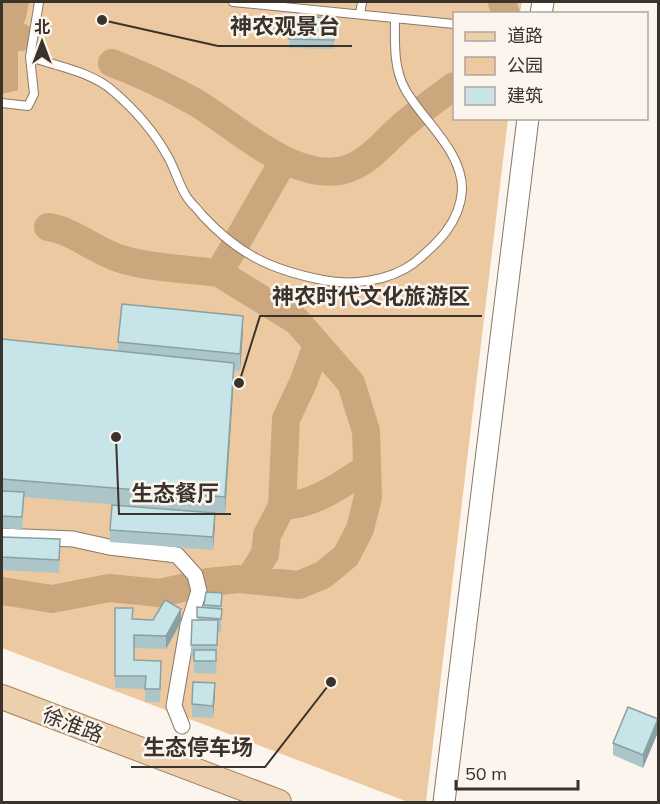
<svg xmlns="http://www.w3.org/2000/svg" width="660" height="804" viewBox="0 0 660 804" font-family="Mulish,'Noto Sans SC',sans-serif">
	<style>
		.green { fill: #edc9a1 }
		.water { fill: #cca77e }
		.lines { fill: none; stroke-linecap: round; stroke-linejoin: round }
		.river { stroke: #cca77e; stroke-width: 28 }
		.lane-casing { stroke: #887867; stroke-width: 10 }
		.street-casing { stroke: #887867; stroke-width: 17 }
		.secondary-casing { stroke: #887867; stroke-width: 23 }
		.primary-casing { stroke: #a5845c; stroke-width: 26 }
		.lane { stroke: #fff; stroke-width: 8 }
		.street { stroke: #fff; stroke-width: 15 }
		.secondary { stroke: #fff; stroke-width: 21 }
		.primary { stroke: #eccfad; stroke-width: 24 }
		.wall { fill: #abc5c8 }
		.shaded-wall { fill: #8ba0a2 }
		.building { fill: #c7e5e8; stroke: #8ba0a2; stroke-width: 1.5 }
		.labels { text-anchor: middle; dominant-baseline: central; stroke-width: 5; stroke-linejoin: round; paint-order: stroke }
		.street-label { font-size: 21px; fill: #3a332b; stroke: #fcf5ed }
		.leader { fill: none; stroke: #3a332b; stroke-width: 2 }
		.callout-dot { fill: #3a332b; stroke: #fcf5ed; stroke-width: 2 }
		.callout-label { font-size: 22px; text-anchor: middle; font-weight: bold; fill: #3a332b; stroke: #fcf5ed; stroke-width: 5; stroke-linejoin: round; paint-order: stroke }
	</style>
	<rect width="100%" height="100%" fill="#fcf5ed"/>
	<!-- green -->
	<path class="green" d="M2 2H522L520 13 454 14V118L508 119 426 802H408L2 648Z"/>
	<!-- water -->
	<path class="water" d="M2 2H29L26 18 18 34V90L2 94Z"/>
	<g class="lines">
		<!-- river -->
		<path class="river" d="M502 2 506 14
			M2 32 20 37
			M112 63C141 74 168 87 195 102 236 126 299 188 350 168 373 159 388 137 407 122 422 109 438 98 454 86
			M48 227C72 230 97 252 121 259 151 268 187 269 219 273L284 160
			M282 506C314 505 341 485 367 468
			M250 578 265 554 267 535 282 506 286 419 303 383 317 345
			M2 591 52 599 109 588 160 593 208 582 239 579 299 585 323 575 346 556 360 529 368 497 366 431 351 383 297 321 219 273"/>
		<defs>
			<path id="lane" d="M233 2 454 24
				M360 14 362 2
				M30 57C57 66 92 72 113 91 134 109 155 133 168 157 175 169 178 182 185 194 189 202 197 208 202 215 238 254 271 270 323 280 351 286 390 281 414 263 437 244 460 223 462 190 463 151 422 120 405 89 393 67 395 41 395 18
				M2 103 28 106 34 94 30 57 39 2"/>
			<path id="street" d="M2 536 73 539 109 547 177 555 195 575 199 591 188 625 174 706 182 726"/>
			<path id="secondary" d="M541 14 543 2
				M444 802 528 118"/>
			<path id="primary" d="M2 697 279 802"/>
		</defs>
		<!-- lane casing -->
		<use href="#lane" class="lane-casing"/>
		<!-- street casing -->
		<use href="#street" class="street-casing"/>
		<!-- secondary casing -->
		<use href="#secondary" class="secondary-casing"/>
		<!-- primary casing -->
		<use href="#primary" class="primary-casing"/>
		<!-- lane -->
		<use href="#lane" class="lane"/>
		<!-- street -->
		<use href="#street" class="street"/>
		<!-- secondary -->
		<use href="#secondary" class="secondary"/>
		<!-- primary -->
		<use href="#primary" class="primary"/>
	</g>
	<!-- wall -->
	<path class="wall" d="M290 16 335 18 334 49 289 48Z
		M243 333 240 371 234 370 225 514 24 497 22 530 2 528V339L118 351V342Z
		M215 526 213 550 110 542V530Z
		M2 537 60 552 59 573 2 570Z
		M206 592 222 593 221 632H218L216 674 194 673V657H191L192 620H197V607H204Z
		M115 608 133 619 181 622 166 649 134 648V660L161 674 160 702H145V689L115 688Z
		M215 696 213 718 192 717V704Z
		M658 732 643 768 613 755V743Z"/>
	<!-- shaded-wall -->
	<path class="shaded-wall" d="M243 316V333L240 371V354Z
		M234 363V379L225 514V497Z
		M215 513V526L213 550V537Z
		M181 609V622L166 649V636Z
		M215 683V696L213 718V706Z
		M658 719V732L643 768V755Z"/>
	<!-- building -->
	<path class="building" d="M290 16 335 18 334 40 289 39Z
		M122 304 243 316 240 354 118 342Z
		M2 339 234 363 225 497 2 479Z
		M2 491 24 492 22 517 2 516Z
		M112 505 215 513 213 537 110 530Z
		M2 537 60 539 59 560 2 557Z
		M206 592 222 593 221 606 204 605Z
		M165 600 181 609 166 636 134 635V660L161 661 160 689H145L146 676H115V608H133L132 619 153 620Z
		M197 607 222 609 221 619 197 617Z
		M192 620H218L217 645H191Z
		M194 650H216V661H194Z
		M193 682 215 683 213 706 192 704Z
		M628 707 658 719 643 755 613 743Z"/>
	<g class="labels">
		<!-- street labels -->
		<g class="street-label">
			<text transform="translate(73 724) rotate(21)">徐淮路</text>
		</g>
	</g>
	<!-- callouts -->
	<path class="leader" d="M102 20L218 46H352M239 383L260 316H482M116 437L119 514H231M331 682L265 767H131"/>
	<g class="callout-dot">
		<circle cx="102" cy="20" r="6"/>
		<circle cx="239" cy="383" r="6"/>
		<circle cx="116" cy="437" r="6"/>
		<circle cx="331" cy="682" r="6"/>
	</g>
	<g class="callout-label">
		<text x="285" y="34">神农观景台</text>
		<text x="371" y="304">神农时代文化旅游区</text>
		<text x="175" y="501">生态餐厅</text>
		<text x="198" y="755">生态停车场</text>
	</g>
	<!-- border -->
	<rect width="660" height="804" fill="none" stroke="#3a332b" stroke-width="6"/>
	<!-- legend -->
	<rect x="453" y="12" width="195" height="108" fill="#fcf5ed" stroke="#aea79f" stroke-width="1.5"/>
	<rect x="465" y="32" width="30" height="9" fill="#eccfad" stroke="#aea79f" stroke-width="1.5"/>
	<text x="507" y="42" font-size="18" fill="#3a332b">道路</text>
	<rect x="465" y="57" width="30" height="18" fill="#edc9a1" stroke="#aea79f" stroke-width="1.5"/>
	<text x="507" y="72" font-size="18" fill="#3a332b">公园</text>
	<rect x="465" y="87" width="30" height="18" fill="#c7e5e8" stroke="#aea79f" stroke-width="1.5"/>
	<text x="507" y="102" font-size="18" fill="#3a332b">建筑</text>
	<!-- north arrow -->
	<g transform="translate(42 42)" stroke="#fcf5ed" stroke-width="4.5" paint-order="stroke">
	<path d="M0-4.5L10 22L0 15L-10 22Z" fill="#3a332b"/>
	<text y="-9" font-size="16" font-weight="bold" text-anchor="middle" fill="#3a332b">北</text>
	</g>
	<!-- scale -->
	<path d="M456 780v9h122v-9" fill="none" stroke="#3a332b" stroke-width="3"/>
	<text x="465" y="780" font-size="18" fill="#3a332b" stroke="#fcf5ed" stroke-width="4.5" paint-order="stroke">50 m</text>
</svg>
